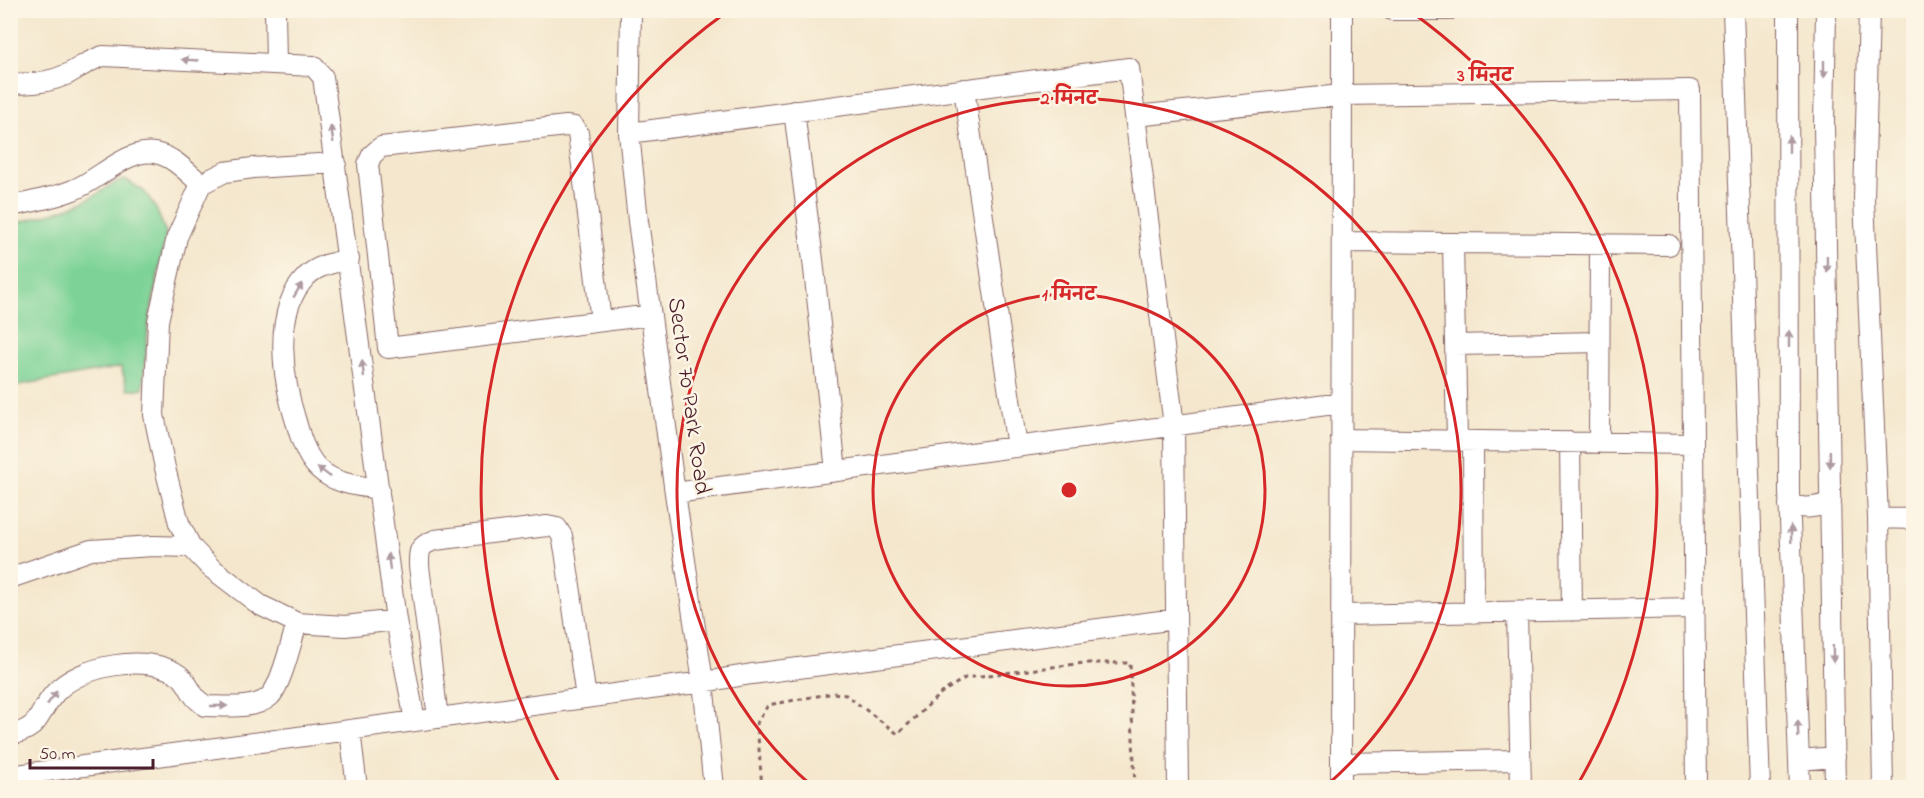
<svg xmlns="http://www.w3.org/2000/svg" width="1924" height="798" viewBox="0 0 1924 798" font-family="'Indie Flower','Playpen Sans Deva',sans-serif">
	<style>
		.green { fill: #7dd397; stroke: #647961; stroke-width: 1.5 }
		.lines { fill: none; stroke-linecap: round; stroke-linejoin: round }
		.minor-casing { stroke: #866564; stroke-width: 22 }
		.path { stroke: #866564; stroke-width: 3; stroke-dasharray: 4.5 4.5; stroke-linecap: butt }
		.minor { stroke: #fff; stroke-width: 20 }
		.oneway { fill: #ae9aa0 }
		.ring { fill: none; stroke: #d62828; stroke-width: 3 }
		.labels { text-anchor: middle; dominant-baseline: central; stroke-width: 5; stroke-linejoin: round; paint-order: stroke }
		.street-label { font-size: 24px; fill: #4a1f2b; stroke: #fcf5e5 }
		.centre { fill: #d62828; stroke: #fcf5e5; stroke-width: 3 }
		.ring-label { font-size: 18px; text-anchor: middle; font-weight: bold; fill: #d62828; stroke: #fcf5e5; stroke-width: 5; stroke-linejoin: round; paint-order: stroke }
	</style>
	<rect width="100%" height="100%" fill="#fcf5e5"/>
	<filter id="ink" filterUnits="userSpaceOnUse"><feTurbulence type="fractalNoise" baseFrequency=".0167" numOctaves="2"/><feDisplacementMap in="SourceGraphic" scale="12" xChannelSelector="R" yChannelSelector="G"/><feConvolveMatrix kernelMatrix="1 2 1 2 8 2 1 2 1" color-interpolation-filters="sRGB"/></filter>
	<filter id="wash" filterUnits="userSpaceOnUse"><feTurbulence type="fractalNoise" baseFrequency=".008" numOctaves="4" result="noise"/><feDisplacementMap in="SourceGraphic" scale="24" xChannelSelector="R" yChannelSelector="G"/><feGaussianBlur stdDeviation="1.35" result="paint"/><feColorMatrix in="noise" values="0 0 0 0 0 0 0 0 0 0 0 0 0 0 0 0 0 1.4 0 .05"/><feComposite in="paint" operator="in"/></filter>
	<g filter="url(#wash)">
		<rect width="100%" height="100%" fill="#f4e7cd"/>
		<!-- green -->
		<path class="green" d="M125 179 144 191 155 206 166 233 148 327 143 388 128 390 121 367 13 386 11 383V224C38 218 67 210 92 197 104 191 112 182 125 179Z"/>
	</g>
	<g filter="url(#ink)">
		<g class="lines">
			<defs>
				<path id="minor" d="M275 10 276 64
					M631 10 629 133 638 221 675 493 703 682 714 788
					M1392 10H1448
					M1733 10 1760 788
					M1788 10 1789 493 1800 788
					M1826 10 1824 125 1835 788
					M1869 10 1864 199 1878 518 1883 788
					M10 83C30 85 50 82 68 74 79 68 90 60 103 56L313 66 323 77 396 620 415 721
					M964 89 1017 447
					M794 111 813 260 836 471
					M1135 116 1341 95 1690 90 1696 788
					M629 133 1129 68 1174 426 1178 788
					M336 163 253 168 225 172 201 184 177 237 158 321 154 415 165 468 179 523 191 547 210 567 260 605 297 623 345 626 396 620
					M10 206C32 202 53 198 73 190 98 181 127 148 155 153 173 156 187 172 201 184
					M1342 242 1669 245
					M1453 243 1457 441
					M349 259C334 263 318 265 307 276 271 311 283 382 297 425 301 440 307 458 319 469 335 484 358 486 379 489
					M601 321 578 133 574 127 566 126 381 147 372 155 368 164 388 348 651 315
					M1455 345 1599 342
					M1341 439 1693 444
					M1473 441 1474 613
					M1570 442 1572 611
					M1599 443 1600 244
					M675 493 1341 403
					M1789 505C1805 509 1816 508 1831 502
					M1878 518 1914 519
					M10 578 91 550 153 546 191 547
					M1517 612 1521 788
					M1341 615 1695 608
					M438 718 419 566C419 549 419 546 435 540L547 526 557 528 562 536 565 551 586 698
					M350 730 357 788
					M10 735C43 728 36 714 55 693 79 665 149 653 179 675 187 681 189 689 195 697 197 700 202 703 205 706 224 706 254 710 269 697 281 687 292 639 297 623
					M1799 760 1835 757
					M1341 763 1520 760
					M10 776 703 682 752 674 1176 619
					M1341 788 1342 10"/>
			</defs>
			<!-- minor casing -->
			<use href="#minor" class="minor-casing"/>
			<!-- path -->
			<path class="path" d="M762 788 757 723 768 705 834 693 846 695 898 734 941 693 965 678 1084 663H1130L1135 788"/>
			<!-- minor -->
			<use href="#minor" class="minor"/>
		</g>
		<!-- one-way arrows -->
		<defs><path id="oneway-solid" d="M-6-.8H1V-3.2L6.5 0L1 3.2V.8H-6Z" transform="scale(1.5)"/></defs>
		<g class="oneway">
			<use href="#oneway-solid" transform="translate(190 60) rotate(-177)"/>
			<use href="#oneway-solid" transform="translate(1824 69) rotate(90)"/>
			<use href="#oneway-solid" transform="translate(332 134) rotate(-99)"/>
			<use href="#oneway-solid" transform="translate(1789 144) rotate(-90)"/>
			<use href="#oneway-solid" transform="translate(1827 264) rotate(89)"/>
			<use href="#oneway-solid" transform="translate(298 290) rotate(-59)"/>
			<use href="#oneway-solid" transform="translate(1789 339) rotate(-90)"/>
			<use href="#oneway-solid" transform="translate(363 369) rotate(-97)"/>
			<use href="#oneway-solid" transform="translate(1830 459) rotate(89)"/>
			<use href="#oneway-solid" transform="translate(324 472) rotate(-143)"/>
			<use href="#oneway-solid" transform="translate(1791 534) rotate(-92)"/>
			<use href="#oneway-solid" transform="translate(389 562) rotate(-97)"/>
			<use href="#oneway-solid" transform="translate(1833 654) rotate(89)"/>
			<use href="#oneway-solid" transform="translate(52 698) rotate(-54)"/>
			<use href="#oneway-solid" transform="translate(219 706)"/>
			<use href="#oneway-solid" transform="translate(1798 729) rotate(-92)"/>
		</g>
	</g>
	<!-- distance rings -->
	<g class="ring">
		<circle cx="1069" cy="490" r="196"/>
		<path d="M812 786A392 392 0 1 1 1326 786"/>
		<path d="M560 784A588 588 0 0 1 728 11M1410 11A588 588 0 0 1 1578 784"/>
	</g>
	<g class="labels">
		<!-- street labels -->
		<g class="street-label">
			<text transform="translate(688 396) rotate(82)">Sector 70 Park Road</text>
		</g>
	</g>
	<circle cx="1069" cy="490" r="9" class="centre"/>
	<g class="ring-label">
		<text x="1485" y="81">3 मिनट</text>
		<text x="1069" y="104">2 मिनट</text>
		<text x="1069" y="300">1 मिनट</text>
	</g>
	<!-- margin -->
	<rect width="1924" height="798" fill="none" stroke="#fcf5e5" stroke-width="36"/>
	<!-- scale -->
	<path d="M30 759v9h123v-9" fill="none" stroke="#4a1f2b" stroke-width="3"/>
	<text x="39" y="759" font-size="18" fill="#4a1f2b" stroke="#fcf5e5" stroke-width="4.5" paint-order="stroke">50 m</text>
</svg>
